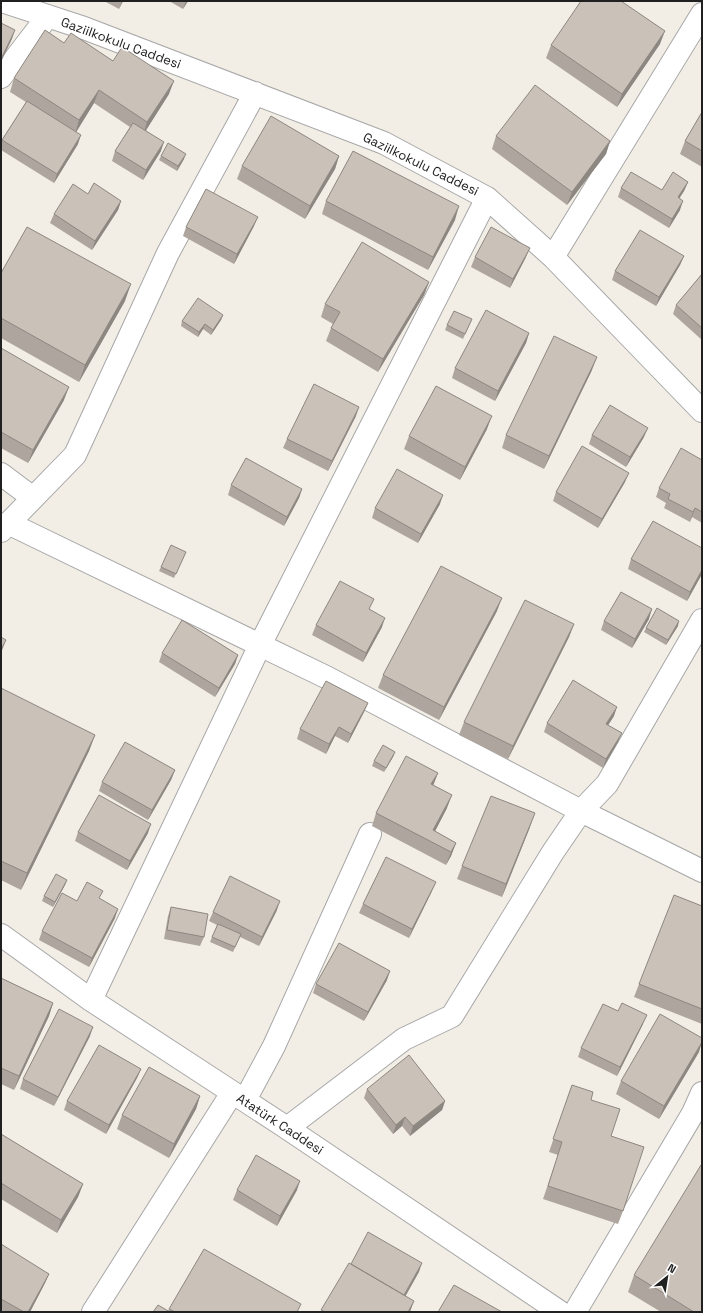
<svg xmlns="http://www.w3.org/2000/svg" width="703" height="1313" viewBox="0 0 703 1313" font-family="'Space Grotesk',sans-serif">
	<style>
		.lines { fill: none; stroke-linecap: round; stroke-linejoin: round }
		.minor-casing { stroke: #a7a7a7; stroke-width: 24 }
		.minor { stroke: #fff; stroke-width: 22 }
		.wall { fill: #aea69e }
		.shaded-wall { fill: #8d8781 }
		.building { fill: #cac1b8; stroke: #8d8781 }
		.labels { text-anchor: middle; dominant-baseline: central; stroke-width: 3; stroke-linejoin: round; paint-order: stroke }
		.street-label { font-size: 13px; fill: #202020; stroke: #fff }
	</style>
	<rect width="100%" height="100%" fill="#f2eee6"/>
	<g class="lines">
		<defs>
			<path id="minor" d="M2 1 84 28 384 143 487 198 553 257 702 411
				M1 77 48 16
				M553 257 702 14
				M1 474 33 498
				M8 523 328 678 581 811 702 871
				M1 531 75 455 168 253 255 93
				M1 935 91 1000 287 1128 560 1312
				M91 1000 260 645 487 198
				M245 1100 274 1046 370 834
				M287 1128 404 1039 452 1016 553 852 581 811 607 784 702 620
				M93 1312 232 1093
				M575 1312 693 1113 702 1093"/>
		</defs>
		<!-- minor casing -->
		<use href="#minor" class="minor-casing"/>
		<!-- minor -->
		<use href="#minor" class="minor"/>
	</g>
	<!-- wall -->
	<path class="wall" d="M104 1H123L119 9Z
		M169 1H188L183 9Z
		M64 43 113 61 169 94 146 130 161 151 143 180 112 161 115 151 130 127 94 103 76 132 78 144 54 183 1 150V144L2 140 26 102 10 92 14 78Z
		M660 44 617 107 546 58 551 45Z
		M702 112V167L680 154 685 141Z
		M496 136 610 141 606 154 567 205 492 149Z
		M161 156 184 159 177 171 159 160Z
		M339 156 335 169 305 219 237 179 242 166Z
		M688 182 684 191 679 198 680 210 669 228 618 197 621 188 662 190Z
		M88 194 121 201 118 210 92 250 50 223 54 214Z
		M326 201 455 220 428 270 322 214Z
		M254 226 234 264 183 236 186 227Z
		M684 256 680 265 656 306 612 280 615 271Z
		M475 257H526L510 288 471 267Z
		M1 273 125 301 79 382 1 338Z
		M702 274V340L673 314 676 305Z
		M429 282 424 295 378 372 326 341 331 328 333 324 321 317 325 304Z
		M223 315 221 320 211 335 203 329 198 337 181 326 182 321Z
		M472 319 463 339 445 330 447 325Z
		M529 333 526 343 495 401 452 378 455 368Z
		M1 348 64 400 28 463 1 448Z
		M592 370 544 469 502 448 506 435Z
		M356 416 328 471 283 448 287 439Z
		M487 429 460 480 404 449 409 436Z
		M592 435 644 437 626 467 589 444Z
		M702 460V523L692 517 690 522 664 508 666 503 656 497 659 488Z
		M625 482 598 528 553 501 556 492Z
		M231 485 302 489 299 498 284 526 228 495Z
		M440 504 418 543 372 518 375 508Z
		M702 548V574L687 601 628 569 631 559Z
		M186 552 174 578 159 571 161 567Z
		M370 609 382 627 363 662 312 635 316 625Z
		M497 611 439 720 378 688 383 675Z
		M649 619 632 648 601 630 604 621Z
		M574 624 569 637 508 759 459 735 464 722Z
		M678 626 666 645 644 632 646 628Z
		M162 653 238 655 235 664 215 697 159 662Z
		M1 689 95 735 89 751 21 890 1 880Z
		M368 703 364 712 348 743 335 736 326 754 297 739 300 729Z
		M614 716 608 725 618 742 603 768 544 732 547 723Z
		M395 752 393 757 384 772 372 766 374 761Z
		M175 770 171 780 148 820 99 791 102 782Z
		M438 773 433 785 447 808 435 831 456 843 451 856 446 865 372 826 376 813Z
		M530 827 502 897 457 879 462 866Z
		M78 832 148 833 127 870 75 841Z
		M67 880 65 885 53 907 42 901 44 896Z
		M432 891 409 938 359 913 363 904Z
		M100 899 115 918 89 967 39 940 42 931 77 901Z
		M702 906V1024L634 997 639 984Z
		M171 907 204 937 200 946 164 939 168 916Z
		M277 910 259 946 240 937 233 952 210 942 217 925 209 921 213 912Z
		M1 978 53 1003 49 1016 14 1090 1 1084Z
		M387 980 364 1021 313 993 316 984Z
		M643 1024 617 1076 578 1057 581 1048Z
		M90 1036 54 1106 20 1089 23 1079Z
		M699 1052 659 1119 616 1094 621 1081Z
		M141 1069 137 1078 106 1134 64 1110 67 1101Z
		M572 1085 591 1100 611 1136 623 1211 618 1224 543 1199 558 1155 549 1152Z
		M367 1089 445 1101 442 1110 410 1136 402 1126 393 1134 364 1098Z
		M200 1096 196 1109 169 1158 117 1129 122 1115Z
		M1 1134 83 1184 78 1197 57 1233 1 1199Z
		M237 1190H297L277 1226 233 1200Z
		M1 1245 49 1274 45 1283 30 1312H5L1 1310Z
		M634 1275 702 1312H661L628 1292Z
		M169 1309 298 1312H153L168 1311Z"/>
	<!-- shaded-wall -->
	<path class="shaded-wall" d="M122 1H123L119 9Z
		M186 1H188L183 9Z
		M15 30 12 39 1 62V59Z
		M665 31 660 44 617 107 622 94Z
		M174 81 169 94 143 135 147 122Z
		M99 90 94 103 75 134 79 120Z
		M81 135 78 144 54 183 57 174Z
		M610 141 606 154 567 205 572 192Z
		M164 142 161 151 143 180 146 170Z
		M186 154 184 159 177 171 178 166Z
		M339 156 335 169 305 219 310 206Z
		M688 182 684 191 674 207 678 197Z
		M121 201 118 210 92 250 95 241Z
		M683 201 680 210 669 228 672 219Z
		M459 206 455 220 428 270 433 257Z
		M258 217 254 226 234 264 237 254Z
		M530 248 526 257 510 288 513 279Z
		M684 256 680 265 656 306 659 297Z
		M429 282 424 295 378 372 383 359Z
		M131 284 125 301 79 382 85 365Z
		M223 315 221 320 211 335 213 330Z
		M205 324 203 329 198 337 199 332Z
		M529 333 526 343 495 401 498 391Z
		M597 357 592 370 544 469 549 456Z
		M69 387 64 400 28 463 33 450Z
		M359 407 356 416 328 471 332 461Z
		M492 416 487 429 460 480 465 467Z
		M648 428 644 437 626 467 630 457Z
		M629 473 625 482 598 528 602 519Z
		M302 489 299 498 284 526 287 517Z
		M443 495 440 504 418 543 421 534Z
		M695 508 692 517 690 522 693 512Z
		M702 570V574L687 601 690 592Z
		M502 598 497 611 439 720 444 707Z
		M652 609 649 619 632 648 635 639Z
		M385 618 382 627 363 662 366 653Z
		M679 621 678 626 666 645 668 640Z
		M574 624 569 637 508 759 513 746Z
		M6 640 1 653V649Z
		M238 655 235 664 215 697 219 688Z
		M368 703 364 712 348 743 351 734Z
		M617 707 614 716 603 733 606 724Z
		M339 727 335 736 326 754 329 744Z
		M622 733 618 742 603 768 606 759Z
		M95 735 89 751 21 890 27 873Z
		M395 752 393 757 384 772 386 768Z
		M175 770 171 780 148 820 152 810Z
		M438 773 433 786 431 784Z
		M452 795 447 808 430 841 433 830Z
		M535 813 530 827 502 897 506 884Z
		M151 824 148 833 127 870 130 861Z
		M456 843 451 856 446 865 451 852Z
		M67 880 65 885 53 907 55 902Z
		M436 882 432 891 409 938 412 929Z
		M280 901 277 910 259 946 262 937Z
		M118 909 115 918 89 967 92 958Z
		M390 971 387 980 364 1021 368 1012Z
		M53 1003 49 1016 14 1090 19 1076Z
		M647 1015 643 1024 617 1076 620 1067Z
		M93 1027 90 1036 54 1106 58 1097Z
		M702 1042 699 1052 659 1119 664 1106Z
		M141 1069 137 1078 106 1134 109 1125Z
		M200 1096 196 1109 169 1158 174 1144Z
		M445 1101 442 1110 410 1136 413 1126Z
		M405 1117 402 1126 393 1134 396 1125Z
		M300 1181 297 1190 277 1226 280 1216Z
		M83 1184 78 1197 57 1233 61 1220Z
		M422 1263 419 1272 400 1306 403 1297Z
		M49 1274 45 1283 30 1312H28Z
		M414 1301 410 1312H408Z"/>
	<!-- building -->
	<path class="building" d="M581 1H621L665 31 622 94 551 45Z
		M1 23 15 30 1 59Z
		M45 30 64 43 71 33 113 61 122 47 174 81 147 122 99 90 79 120 14 78Z
		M535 85 610 141 572 192 496 136Z
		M27 101 81 135 57 174 2 140Z
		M702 112V151L685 141Z
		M271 116 339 156 310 206 242 166Z
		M133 123 164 142 146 170 115 151Z
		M168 143 186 154 178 166 161 156Z
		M353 151 459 206 433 257 326 201Z
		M631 172 662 190 673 172 688 182 678 197 683 201 672 219 621 188Z
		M94 183 121 201 95 241 54 214 73 184 88 194Z
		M206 189 258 217 237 254 186 227Z
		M27 227 131 284 85 365 1 318V273Z
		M491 227 530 248 513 279 475 257Z
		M640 230 684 256 659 297 615 271Z
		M362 242 429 282 383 359 331 328 340 312 325 304Z
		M702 274V328L676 305Z
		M198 298 223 315 213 330 205 324 199 332 182 321Z
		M486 310 529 333 498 391 455 368Z
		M454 311 472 319 465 334 447 325Z
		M554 336 597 357 549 456 506 435Z
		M1 348 69 387 33 450 1 432Z
		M314 384 359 407 332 461 287 439Z
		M436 386 492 416 465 467 409 436Z
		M610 405 648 428 630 457 592 435Z
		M582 446 629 473 602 519 556 492Z
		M681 448 702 460V512L695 508 693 512 668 499 670 494 659 488Z
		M246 458 302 489 287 517 231 485Z
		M397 469 443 495 421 534 375 508Z
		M653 521 702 548V570L690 592 631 559Z
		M171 545 186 552 176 574 161 567Z
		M441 566 502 598 444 707 383 675Z
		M340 581 374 599 369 609 385 618 366 653 316 625Z
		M621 592 652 609 635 639 604 621Z
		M525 600 574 624 513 746 464 722Z
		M657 608 679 621 668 640 646 628Z
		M182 620 238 655 219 688 162 653Z
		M1 637 6 640 1 649Z
		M573 680 617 707 606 724 622 733 606 759 547 723Z
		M326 681 368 703 351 734 339 727 329 744 300 729Z
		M1 688 95 735 27 873 1 861Z
		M125 742 175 770 152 810 102 782Z
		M383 745 395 752 386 768 374 761Z
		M406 756 438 773 431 784 452 795 433 830 456 843 451 852 376 813Z
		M99 795 151 824 130 861 78 832Z
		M491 796 535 813 506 884 462 866Z
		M386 857 436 882 412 929 363 904Z
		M56 874 67 880 55 902 44 896Z
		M230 876 280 901 262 937 213 912Z
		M87 882 103 891 99 898 118 909 92 958 42 931 62 893 77 901Z
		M674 895 702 906V1009L639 984Z
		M171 907 208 914 204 937 167 930Z
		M218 924 241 934 235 947 212 937Z
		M339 943 390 971 368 1012 316 984Z
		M1 978 53 1003 19 1076 1 1068Z
		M622 1003 647 1015 620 1067 581 1048 603 1004 618 1011Z
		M59 1009 93 1027 58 1097 23 1079Z
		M660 1014 702 1038V1042L664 1106 621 1081Z
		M99 1045 141 1069 109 1125 67 1101Z
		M409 1055 445 1101 413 1126 405 1117 396 1125 367 1089Z
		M149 1067 200 1096 174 1144 122 1115Z
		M572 1085 593 1092 591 1100 620 1109 611 1136 644 1147 623 1211 548 1186 562 1142 553 1139Z
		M1 1134 83 1184 61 1220 1 1183Z
		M256 1155 300 1181 280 1216 237 1190Z
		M701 1165 702 1166V1312H694L634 1275Z
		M368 1232 422 1263 404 1295 351 1264Z
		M1 1244 49 1274 28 1312H24L1 1299Z
		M204 1249 301 1304 297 1312H175L169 1309Z
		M349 1263 414 1301 408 1312H325L321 1310Z
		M454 1285 502 1312H438Z
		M158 1305 170 1312H153Z"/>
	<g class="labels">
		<!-- street labels -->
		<g class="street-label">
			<text transform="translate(121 43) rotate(20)">Gaziilkokulu Caddesi</text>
			<text transform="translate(421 164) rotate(26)">Gaziilkokulu Caddesi</text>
			<text transform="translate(280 1124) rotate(33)">Atatürk Caddesi</text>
		</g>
	</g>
	<!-- border -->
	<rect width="703" height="1313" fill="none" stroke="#202020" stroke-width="4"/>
	<!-- north arrow -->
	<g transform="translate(667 1277) rotate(30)" stroke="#ffffff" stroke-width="3" paint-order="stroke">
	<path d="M0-3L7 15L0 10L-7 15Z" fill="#202020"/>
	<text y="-6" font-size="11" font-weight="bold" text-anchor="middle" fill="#202020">N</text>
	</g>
</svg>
